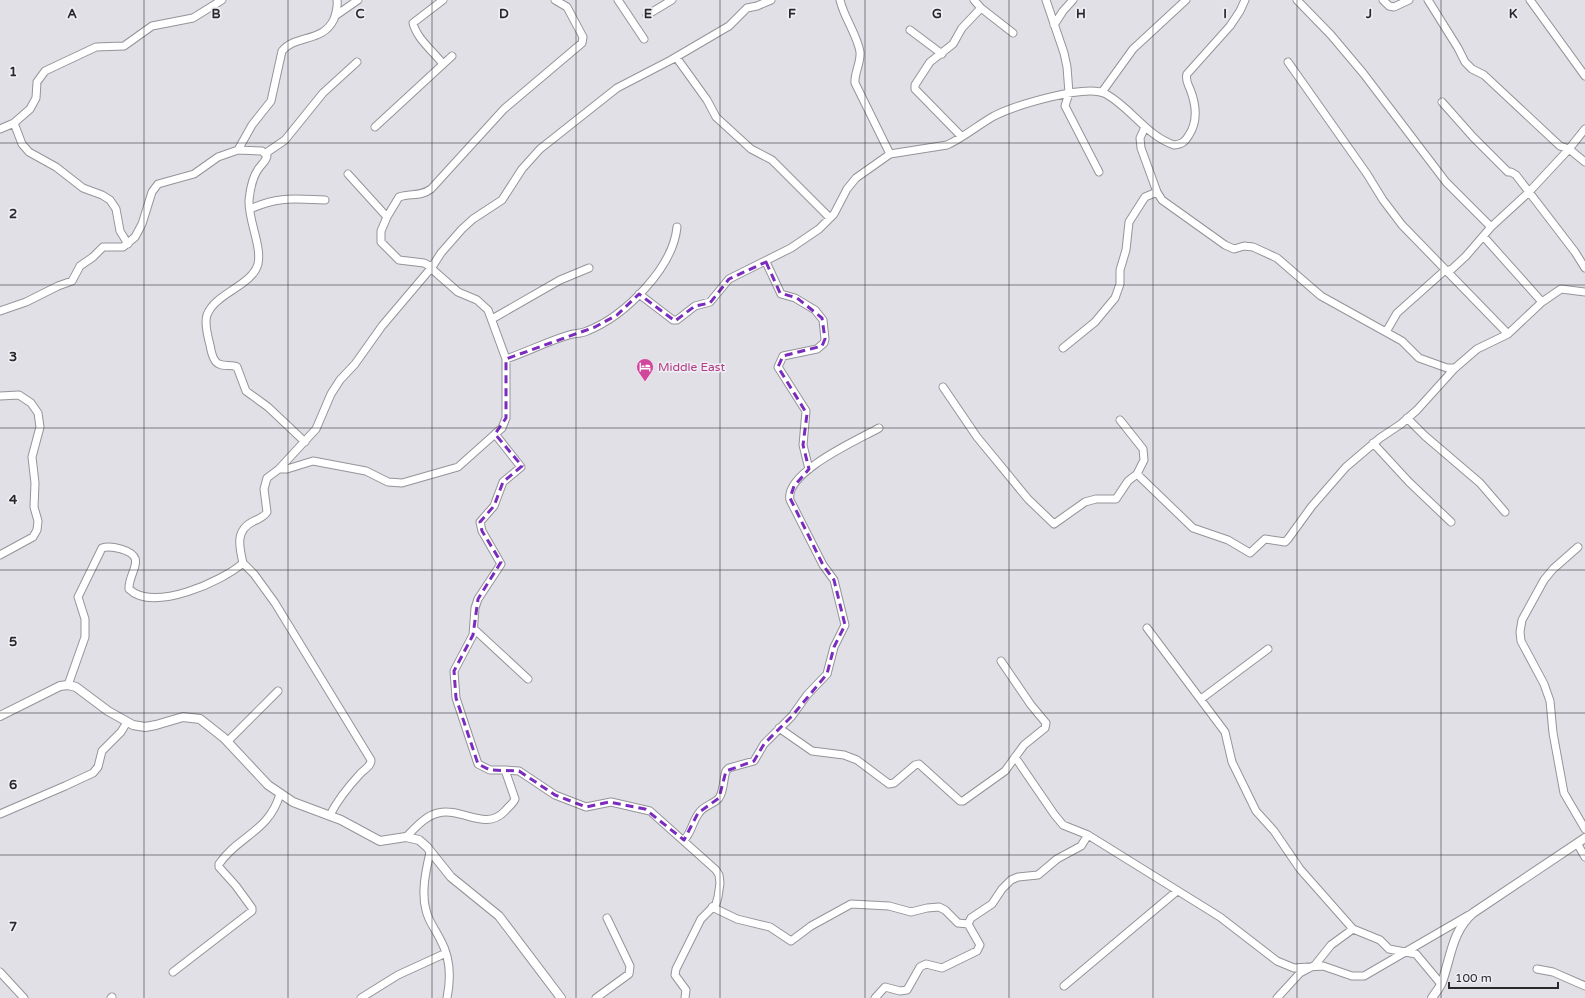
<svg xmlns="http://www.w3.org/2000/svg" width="1585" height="998" viewBox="0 0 1585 998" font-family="'Varela Round',sans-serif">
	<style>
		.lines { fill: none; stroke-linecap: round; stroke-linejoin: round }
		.minor-casing { stroke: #949499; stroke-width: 9 }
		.tertiary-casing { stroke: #949499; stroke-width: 10 }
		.minor { stroke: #fff; stroke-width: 7 }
		.tertiary { stroke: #fff; stroke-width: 8 }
		.marked { fill: none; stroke: #7b2cbf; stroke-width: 3; stroke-dasharray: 8 5; stroke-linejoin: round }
		.grid { fill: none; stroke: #29292b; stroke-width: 1; stroke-opacity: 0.55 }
		.labels { text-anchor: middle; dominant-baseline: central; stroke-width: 3.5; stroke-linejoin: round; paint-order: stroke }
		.hotel-label { font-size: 12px; fill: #b23c85; stroke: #eeedf3; text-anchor: start }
		.grid-label { font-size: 13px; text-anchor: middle; font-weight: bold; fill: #29292b; stroke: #eeedf3; stroke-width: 3.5; stroke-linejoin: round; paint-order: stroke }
	</style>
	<rect width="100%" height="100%" fill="#e0e0e6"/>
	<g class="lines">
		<defs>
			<path id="minor" d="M618 0 644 39
				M840 0C844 18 857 34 860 52 861 63 854 73 855 83L890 154
				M1046 0 1064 53 1067 67 1069 93 1065 106 1099 172
				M1297 0 1331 35 1363 73 1446 182 1491 227
				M1383 0 1389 6 1394 7 1409 0
				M1530 0 1585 76
				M981 8 1013 33
				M647 15 672 0
				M335 16 358 0
				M1054 25 1063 11 1073 0
				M910 30 942 54
				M676 57 707 100 716 117 751 149 772 160 830 218
				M1288 62 1367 174 1383 200 1402 225 1508 334
				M443 64C432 50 417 39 413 23L443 0
				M1102 92 1133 49 1186 0
				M1442 102 1473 137 1508 172H1511L1516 175 1575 252 1585 268
				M14 123 22 144 29 152 56 167 83 188 102 195 110 200 116 209 120 231 128 244
				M375 127 452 56
				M1145 127 1140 138 1141 148 1157 192 1162 200 1225 245 1234 249 1244 246 1253 247 1277 258 1321 296 1402 341 1419 358 1447 368H1455
				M0 129 14 123 30 109 36 98 37 82 45 71 96 47 124 46 152 26 193 18 222 0
				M1585 129 1569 149 1585 162
				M961 136 915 89V85L930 62 953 44 962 28 981 8 974 0
				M238 150 262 151 267 156C266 161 262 164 259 168 253 176 250 190 249 200 248 220 262 246 258 264 252 286 215 293 207 315 204 324 208 337 210 345 211 351 213 362 219 364 225 367 231 364 237 367L246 391 268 407 305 442
				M266 153 285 140 323 93 357 62
				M250 209C279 196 294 199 325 200
				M387 217 399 197C411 193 420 197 431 189L504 109 582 43 583 37 567 7 555 0
				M677 227C673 268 625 316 587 331 581 334 575 333 569 335 548 341 527 352 506 359L488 310 477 300 458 292 433 270 432 267 441 253 462 229 473 219 502 200 522 169 540 149 617 88 671 60 729 26 747 8 757 6 771 0
				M1484 237 1542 302
				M766 262 781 294 795 298 815 310 823 320 825 339 824 343 817 349 783 356 778 367 806 411 803 445 809 469
				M639 294 673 320H677L695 306 710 302 729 279 791 248 819 229 834 214 847 189 856 178 890 154 947 145C963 138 978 125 994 116 1014 106 1086 83 1106 94 1131 108 1147 136 1174 145 1182 144 1185 142 1189 135 1198 121 1196 104 1190 89 1188 84 1185 80 1187 74L1230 26 1240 11 1245 0
				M0 311 26 302 58 286 72 281 80 266 93 257 103 247H123L135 237 142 224 152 192 158 184 194 174 218 157 238 150 252 125 271 101 282 51C296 34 323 43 334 19 336 13 338 6 337 0
				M492 319 560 280 589 268
				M1386 332 1397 313 1443 272 1452 269 1466 256 1491 227 1529 192 1569 149 1560 146 1484 75 1472 69 1465 62 1458 48 1428 0
				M1063 348 1095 322 1115 298 1120 284V270L1126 250 1129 222 1145 197 1157 192
				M943 387 977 437 1028 499 1054 524 1085 502 1096 499H1116L1128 481 1137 474
				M0 396 19 395 31 403 38 413 40 427 32 457 35 483 34 507 38 521 37 530 33 537 0 555
				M1407 418 1425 436 1480 483 1505 512
				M1120 420 1143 449 1144 460 1137 474 1193 528 1228 540 1250 553 1265 539 1285 542 1288 539 1312 506 1346 467 1380 438 1401 424 1417 410 1455 368 1477 349 1508 334 1542 302 1561 289 1585 292
				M1373 443 1409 482 1451 522
				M279 469H287L313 461 366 471 388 482 402 483 458 467 495 434
				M1578 547 1553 569 1544 580 1522 620 1520 632 1521 641 1544 684 1550 701 1553 733 1564 793 1585 829
				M243 563C239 546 235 530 254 521 259 519 264 517 267 512L264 489 267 478 279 469 316 429 331 394 340 380 355 364 382 326 432 267 424 263 399 260 381 242V231L387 217 348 174
				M1147 628 1225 732 1232 762 1256 811 1274 831 1300 869 1353 929 1380 940 1389 949 1416 954 1441 984
				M474 629 528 679
				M68 685 85 637V619L78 597 102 548C108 546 114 547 121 549 149 557 128 572 129 589 153 613 223 581 243 563L254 574 275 603 371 760C371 767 364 769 360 774 348 787 338 799 330 815
				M1201 699 1268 649
				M779 728 812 751 844 755 857 760 889 784 894 783 915 765 919 764 960 801H963L1005 771 1024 745 1045 728 1046 723 1031 705 1001 661
				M228 741 278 691
				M1015 757 1054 814 1063 825 1088 835 1220 917 1277 961 1294 968 1323 966 1352 976H1364L1469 915
				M505 770 519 771 555 795 586 807 611 802 650 811 716 870 719 875 720 883 718 897 716 904 701 919 676 969 675 975 686 990 685 998
				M0 814 65 786 93 773 98 767 102 751 121 732 127 722
				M406 837C415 828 425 816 438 813 462 807 485 832 505 811 508 807 513 804 515 799L505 770H490L478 764 456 698 454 671 473 635 475 608 478 599 501 564 482 531 480 522 494 506 503 482 521 467 495 434 502 428 506 418V359
				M684 840C692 832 692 822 699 813 704 805 713 805 719 798 724 791 723 780 726 771L729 768 754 761 764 744 792 716 807 695 827 674 834 647 845 625 834 580 823 565 790 500C784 472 860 439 879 428
				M1577 843 1585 857
				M430 852C426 870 421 892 426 910 428 921 436 930 441 941 451 959 451 978 447 998
				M712 907 737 919 770 927 791 941 811 926 851 904 889 906 911 912 927 908 939 907 945 910 958 923 968 924
				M1537 969 1553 972 1585 986
				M0 972 24 998
				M173 972 252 911V908L236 886 219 867V864C238 836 269 832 280 794
				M1064 986 1177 891
				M111 998 112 997
				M361 998 398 975 446 953
				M596 998 629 974 630 966 607 918
				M875 998 885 987 900 991 907 990 920 967 926 964 942 968 977 951 980 945 968 924 971 918 992 904 1002 889 1011 880 1018 877 1038 875 1057 859 1081 846 1088 835
				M1277 998 1300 973 1315 965 1331 945 1353 929"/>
			<path id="tertiary" d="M0 716 60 686 68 685 76 687 108 711 133 725 145 727 156 725 183 717 200 719 224 738 268 785 293 802 341 820 380 841 406 837 419 840 427 847 451 877 499 916 561 998
				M1432 998C1435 993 1440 988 1442 982 1451 957 1452 931 1473 913L1585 838"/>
		</defs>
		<!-- minor casing -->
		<use href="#minor" class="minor-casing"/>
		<!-- tertiary casing -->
		<use href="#tertiary" class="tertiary-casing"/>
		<!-- minor -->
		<use href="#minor" class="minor"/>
		<!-- tertiary -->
		<use href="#tertiary" class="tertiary"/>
	</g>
	<!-- marked area -->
	<path class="marked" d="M766 262 780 293 797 298 822 318 825 339 822 346 783 356 778 367 807 414 803 445 809 469 794 486 790 498 823 565 834 580 845 625 834 647 827 674 792 716 764 744 754 761 726 771 719 798 698 813 684 840 645 809 609 802 586 807 555 795 519 771 490 770 478 764 456 698 454 671 473 635 478 599 501 562 482 531 480 522 494 506 503 482 522 466 495 434 506 418V359L595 327 617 315 639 294 675 321 695 306 710 303 729 279Z"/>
	<!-- grid -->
	<path class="grid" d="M144 0V998M288 0V998M432 0V998M576 0V998M720 0V998M865 0V998M1009 0V998M1153 0V998M1297 0V998M1441 0V998M0 143H1585M0 285H1585M0 428H1585M0 570H1585M0 713H1585M0 855H1585"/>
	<!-- icons -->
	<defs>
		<symbol id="hotel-pin" viewBox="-11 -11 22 30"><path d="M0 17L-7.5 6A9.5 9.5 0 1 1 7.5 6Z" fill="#d1479c" stroke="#eeedf3"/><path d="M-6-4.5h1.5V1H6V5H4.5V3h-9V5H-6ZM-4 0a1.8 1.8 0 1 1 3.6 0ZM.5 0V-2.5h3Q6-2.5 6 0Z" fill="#fff"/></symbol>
	</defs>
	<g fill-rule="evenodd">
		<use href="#hotel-pin" x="635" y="357" width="20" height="27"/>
	</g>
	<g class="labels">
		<!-- hotel labels -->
		<g class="hotel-label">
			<text x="658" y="367">Middle East</text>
		</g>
	</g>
	<g class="grid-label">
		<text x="72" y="18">A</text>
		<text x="216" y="18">B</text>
		<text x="360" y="18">C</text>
		<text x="504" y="18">D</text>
		<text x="648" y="18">E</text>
		<text x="792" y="18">F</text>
		<text x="937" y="18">G</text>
		<text x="1081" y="18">H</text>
		<text x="1225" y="18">I</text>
		<text x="1369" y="18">J</text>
		<text x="1513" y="18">K</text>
		<text x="13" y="76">1</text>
		<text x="13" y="218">2</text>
		<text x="13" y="361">3</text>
		<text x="13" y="504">4</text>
		<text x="13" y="646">5</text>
		<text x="13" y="789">6</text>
		<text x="13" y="931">7</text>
	</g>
	<!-- scale -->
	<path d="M1449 982v6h109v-6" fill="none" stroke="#29292b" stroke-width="2"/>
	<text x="1455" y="982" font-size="12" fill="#29292b" stroke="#eeedf3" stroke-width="3" paint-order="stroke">100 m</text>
</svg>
